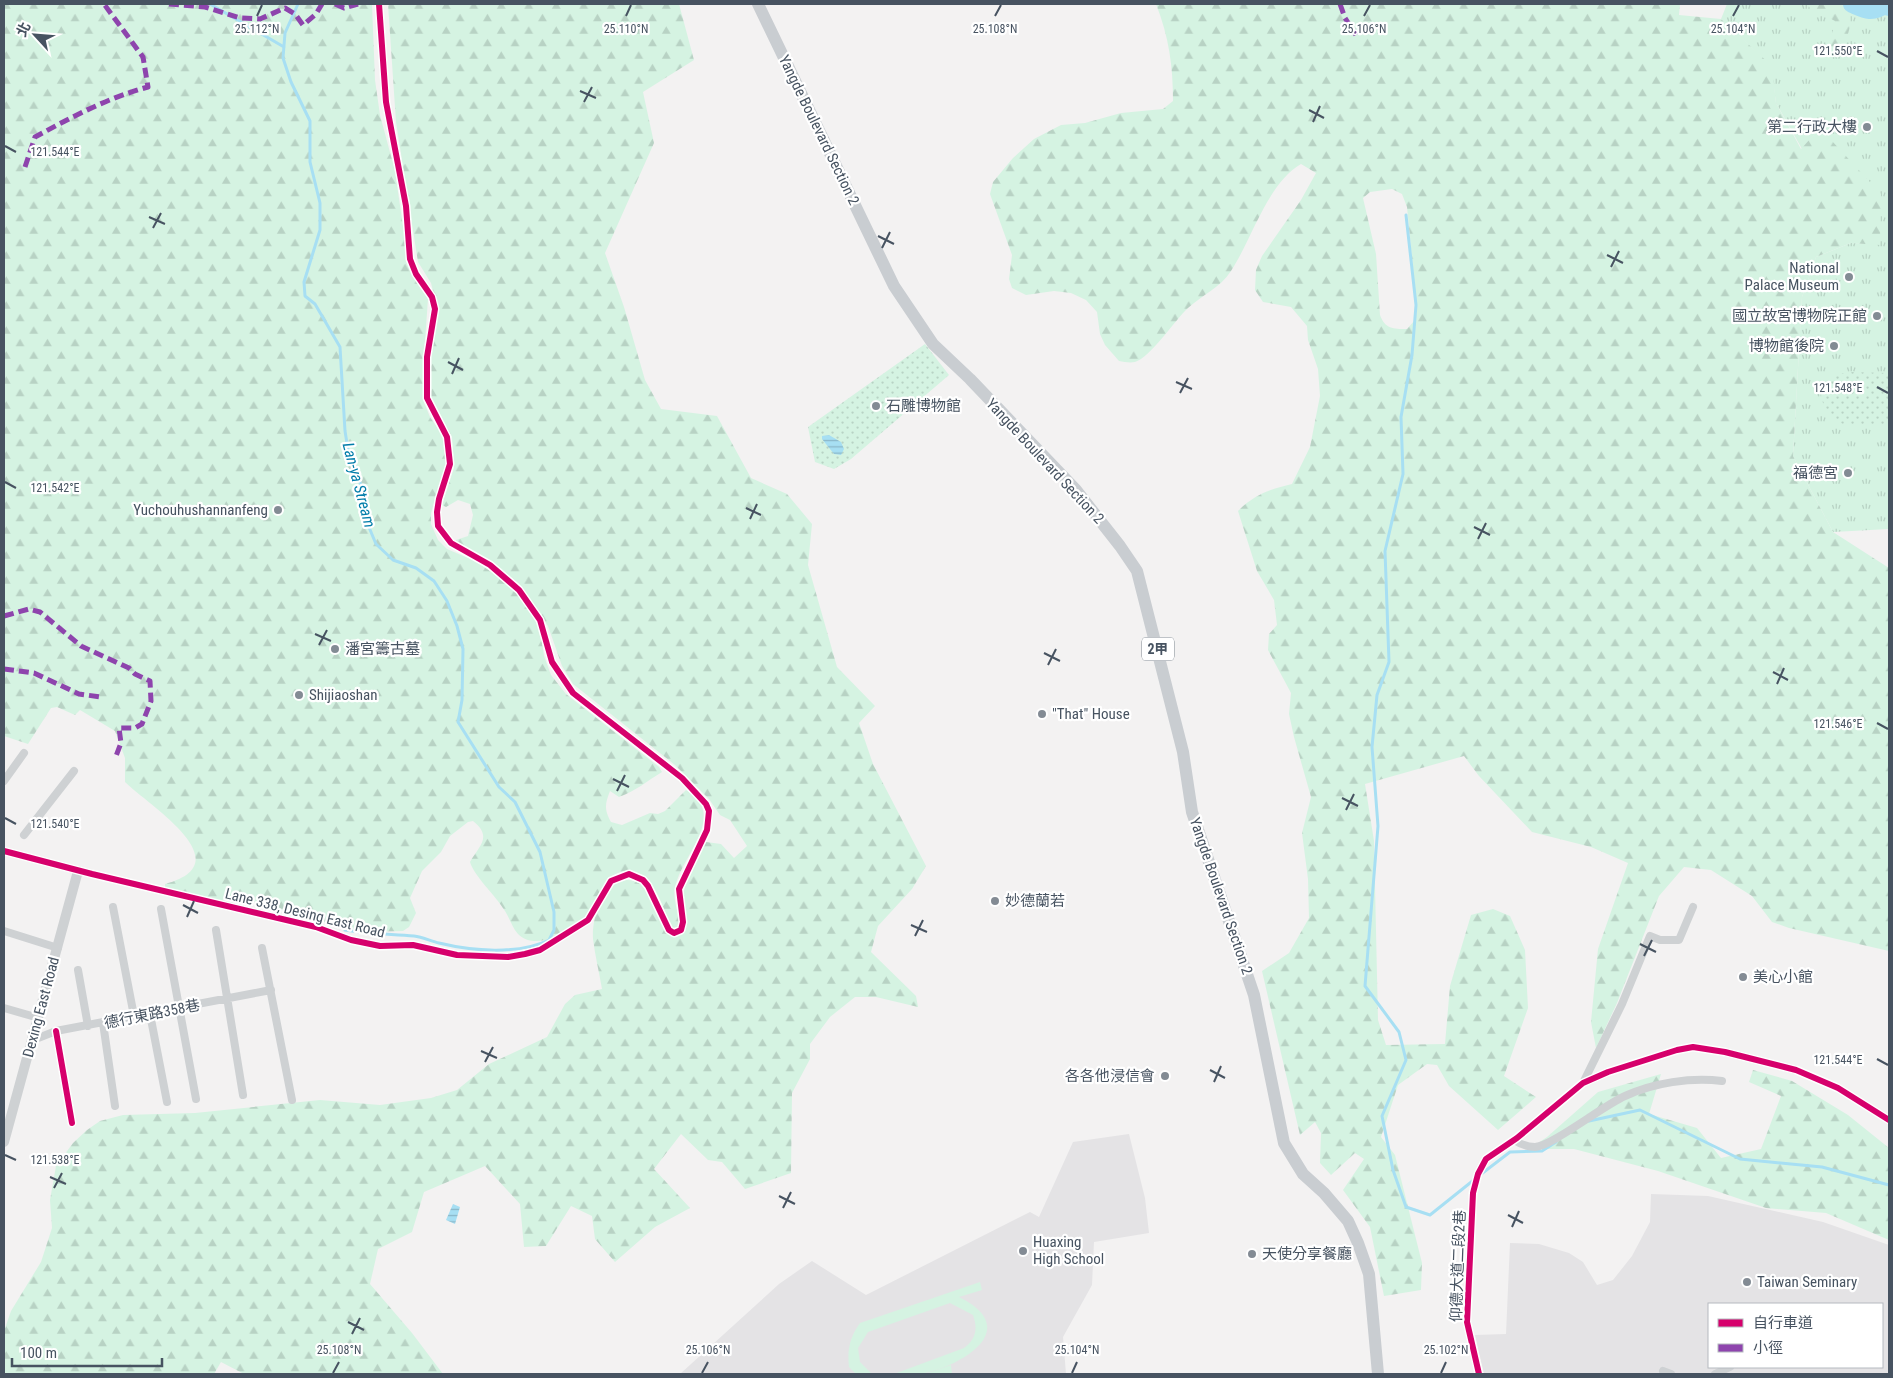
<svg xmlns="http://www.w3.org/2000/svg" width="1893" height="1378" viewBox="0 0 1893 1378" font-family="'Roboto Condensed','Noto Sans TC',sans-serif">
	<style>
		.education { fill: #e4e3e5; fill-rule: evenodd }
		.grass { fill: url(#grass-tufts) }
		.forest { fill: url(#forest-firs); fill-rule: evenodd }
		.garden { fill: url(#garden-dots) }
		.pitch { fill: #d5f3e2 }
		.water { fill: url(#water-rules) }
		.lines { fill: none; stroke-linecap: round; stroke-linejoin: round }
		.stream { stroke: #a7dff3; stroke-width: 3 }
		.river { stroke: #a7dff3; stroke-width: 18 }
		.minor { stroke: #ced1d3; stroke-width: 8 }
		.tertiary { stroke: #ced1d3; stroke-width: 10 }
		.primary { stroke: #c9cdd1; stroke-width: 12 }
		.quiet { stroke: #8e44ad; stroke-width: 5; stroke-dasharray: 10 5; stroke-linecap: butt }
		.cycleway-casing { stroke: #fff; stroke-width: 9 }
		.cycleway { stroke: #d6006c; stroke-width: 6 }
		.ticks { fill: none; stroke: #475361; stroke-width: 2 }
		.poi-dot { fill: #838b94; stroke: #fff; stroke-width: 2 }
		.labels { text-anchor: middle; dominant-baseline: central; stroke-width: 4.5; stroke-linejoin: round; paint-order: stroke }
		.shield { fill: #fff; stroke: #7e8790; stroke-width: 1 }
		.shield-label { font-size: 14px; font-weight: bold; fill: #475361 }
		.poi-label { font-size: 15px; fill: #475361; stroke: #fff; text-anchor: start }
		.street-label { font-size: 15px; fill: #475361; stroke: #fff }
		.water-label { font-size: 16px; font-style: italic; fill: #027daa; stroke: #fff }
		.ticks-label { font-size: 12px; text-anchor: middle; fill: #475361; stroke: #fff; stroke-width: 4.5; stroke-linejoin: round; paint-order: stroke }
	</style>
	<defs>
		<pattern id="grass-tufts" width="24" height="20" patternUnits="userSpaceOnUse" patternTransform="scale(1.25)"><rect width="24" height="20" fill="#d5f3e2"/><path d="M3 7l-1-3M5 7V3M7 7l1-3M15 17l-1-3M17 17v-4M19 17l1-3" fill="none" stroke="#b8d2c4"/></pattern>
		<pattern id="forest-firs" width="22" height="20" patternUnits="userSpaceOnUse" patternTransform="scale(1.25)"><rect width="22" height="20" fill="#d5f3e2"/><path d="M5 1l3.5 6h-7zM16 11l3.5 6h-7z" fill="#b8d2c4"/></pattern>
		<pattern id="garden-dots" width="8" height="8" patternUnits="userSpaceOnUse" patternTransform="scale(1.25)"><rect width="8" height="8" fill="#d5f3e2"/><path d="M2 2h.1M6 6h.1" fill="none" stroke="#b8d2c4" stroke-width="1.8" stroke-linecap="round"/></pattern>
		<pattern id="water-rules" width="6" height="5" patternUnits="userSpaceOnUse" patternTransform="scale(1.25)"><rect width="6" height="5" fill="#a7dff3"/><path d="M0 2.5h6" fill="none" stroke="#8ab7c8"/></pattern>
	</defs>
	<rect width="100%" height="100%" fill="#f3f2f2"/>
	<!-- education -->
	<path class="education" d="M1129 1134 1145 1198 1149 1233 1094 1242 1092 1285 1063 1337 1066 1374H680L779 1284 812 1261 866 1295 1030 1212 1039 1217 1073 1142Z
		M1651 1194 1708 1196 1823 1222 1889 1245V1374H1484L1475 1335 1506 1334 1510 1243 1539 1244 1569 1253 1583 1262 1597 1285 1613 1280 1632 1256 1650 1222ZM1709 1304H1882V1367H1709Z"/>
	<!-- grass -->
	<path class="grass" d="M1727 4H1837L1851 11 1876 17 1889 10V529L1833 532 1793 456 1802 297 1816 257 1851 243 1880 244 1820 128 1802 149 1776 103 1771 66 1721 19Z"/>
	<!-- forest -->
	<path class="forest" d="M4 4H372L375 80 380 115 395 171 405 240 406 260 413 277 428 299 424 355 423 400 430 417 443 436 446 463 431 513V524L438 540 447 549 475 561 505 581 517 593 540 628 544 656 551 675 566 694 659 767 662 772C647 781 636 791 619 797L610 791C605 804 604 809 611 822L622 825 650 813 658 814 665 811 686 790C729 816 681 855 675 888 672 902 682 917 678 930L672 929C663 909 654 869 626 871 619 872 614 874 609 879 601 887 599 899 592 909 580 927 538 954 518 934 512 927 510 919 505 911 496 896 474 876 470 862 479 846 493 837 473 821L468 822 450 836 441 852 422 871 410 898 416 913 409 927 403 931 367 932 327 923 253 902 233 904 165 889V884C244 863 148 805 125 782V758L115 731 80 710 75 715 57 707 51 708 28 744 4 736Z
		M388 4H679L694 60 643 92 654 143 605 253 624 307 645 380 661 409 717 416 751 478 787 494 812 524 808 565 837 667 875 706 859 723 873 764 926 866 912 889 878 926 871 952 916 996 918 1007 876 997H855L830 1017 810 1044V1059L792 1093 791 1173 745 1189 722 1162 708 1160 681 1134 654 1169 690 1208 655 1227 615 1262 595 1239 592 1216 571 1206 546 1246 524 1247 520 1204 485 1166 424 1192 412 1232 378 1249 370 1284 412 1333 443 1374H244L221 1362 214 1374H4V1331L11 1311 41 1262 52 1228 50 1200 56 1166 73 1143 87 1130 100 1121 123 1115 195 1113 320 1100 380 1105 431 1098 457 1090 489 1064 547 1037 565 1004 575 995 602 989C599 972 595 955 593 939 591 911 611 863 644 886L675 936 683 933C690 921 683 905 684 891 686 873 697 857 706 842L721 844 734 858 747 846 730 820 720 815 709 799 675 765 573 684 562 666 548 626 518 583 491 561 456 543V540L468 536 473 515 470 504 458 500 446 507 442 505 454 468 452 437 433 407 430 396 431 358 438 311 431 283 418 262 396 122Z
		M1156 4H1680L1679 15 1721 19 1772 66 1776 103 1801 149 1820 128 1881 194 1880 245 1851 243 1816 257 1802 297 1793 456 1833 532 1889 568V951L1789 928 1772 922 1752 896 1711 870 1684 867 1659 896 1617 1003 1596 1048 1591 1022 1598 949 1628 863 1591 847 1532 832 1479 776 1464 756 1365 784 1374 841 1378 1020 1386 1045 1445 1044 1450 986 1471 915 1493 909 1510 916 1525 950 1528 1008 1504 1076 1536 1097 1498 1130 1449 1086 1437 1065 1427 1064 1398 1085 1381 1137 1395 1155 1422 1263 1421 1290 1384 1296 1370 1227 1343 1190 1364 1159 1355 1153 1331 1175 1320 1163 1321 1133 1315 1122 1300 1135 1262 971 1289 953 1309 918 1308 879 1302 833 1311 797 1294 737 1289 714 1291 693 1268 650 1269 634 1277 625 1274 600 1257 571 1238 511C1254 495 1270 489 1292 484L1310 447 1320 396 1318 369 1308 340 1307 326 1291 307 1263 302 1255 290 1256 270 1262 256 1301 200 1316 173 1301 164C1267 184 1252 239 1231 271 1220 288 1202 295 1188 308 1175 320 1150 358 1135 362 1130 363 1124 362 1119 361L1105 345 1100 334 1097 312 1086 300 1071 293 1054 291 1026 295 1012 288 1009 279 1012 255 990 194 993 182 1013 158 1034 139 1061 125 1085 123 1121 113 1163 109 1173 101C1173 66 1169 37 1156 4ZM1392 189 1402 194 1407 207 1417 311 1415 320 1407 329C1393 329 1385 329 1380 315L1376 254 1363 198 1370 192Z
		M1807 4H1848C1854 24 1848 38 1837 55L1828 52 1835 21 1810 8Z
		M1753 1070 1792 1081 1848 1115 1889 1148V1240L1826 1213 1766 1208 1658 1171 1574 1149H1529L1547 1137 1598 1092 1661 1074 1649 1114 1697 1128 1721 1158 1761 1149 1781 1096 1749 1082Z"/>
	<!-- garden -->
	<path class="garden" d="M925 344 949 375 851 459 834 469 815 462 808 427Z
		M1849 372 1889 373V425C1876 423 1860 428 1846 425 1838 423 1834 418 1828 411 1812 390 1826 376 1849 372Z"/>
	<!-- pitch -->
	<path class="pitch" d="M980 1282 982 1290 959 1297C1024 1329 962 1366 921 1374 912 1376 902 1374 894 1374L964 1348C976 1339 978 1329 973 1315L950 1303 868 1332 858 1348 860 1362 872 1374H856L849 1367C847 1349 850 1337 860 1323Z
		M951 1365 952 1374H925Z"/>
	<!-- water -->
	<path class="water" d="M829 435 841 442 844 449 841 455 834 454 822 439V436Z
		M453 1204 460 1207 455 1224 446 1220Z"/>
	<g class="lines">
		<!-- stream -->
		<path class="stream" d="M210 4 284 47
			M298 4 285 33 283 58 291 82 310 121V162L320 203V230L304 282 305 296 315 304 340 347 345 431 350 462 359 478 363 495V513L376 544 393 560 416 568 434 581 447 601 457 626 463 649 462 700 458 722 499 787 515 802 540 852 554 912V930L549 940C518 955 472 951 439 943 431 941 422 937 414 936 390 934 368 934 345 930
			M1406 215 1416 305 1412 355 1401 417 1403 474 1385 551 1389 662 1377 695 1372 747 1378 826 1365 986 1399 1032 1406 1060 1382 1116 1393 1170 1406 1207 1430 1215 1475 1179
			M1589 1121 1640 1110 1740 1159 1822 1167 1889 1185
			M1480 1175 1510 1152 1542 1151 1556 1142"/>
		<!-- river -->
		<path class="river" d="M1852 4C1864 9 1872 14 1884 5L1889 7"/>
		<!-- minor -->
		<path class="minor" d="M4 781 24 753
			M24 835 74 771
			M4 851 92 874 316 927 351 940 380 946 413 945 457 955 508 957 525 954 540 950 588 920 611 881 629 874 643 880 648 886 669 930 674 933 681 930 683 922 679 889 707 830 709 811 706 804 682 778 573 693 552 662 540 620 519 590 490 565 451 543 438 526 437 512 439 499 450 464 447 437 427 398V357L435 309 432 297 416 274 410 259 406 206 386 102 379 4
			M113 907 134 1016
			M161 909 196 1099
			M216 930 243 1095
			M4 931 58 948
			M262 948 292 1100
			M78 970 88 1026
			M4 1008 39 1018
			M150 1014 167 1102
			M103 1023 115 1106
			M56 1031 72 1123
			M33 1040 56 1031 271 990
			M1583 1083 1622 1004 1650 936 1660 940H1679L1693 907
			M1514 1140C1520 1144 1527 1147 1535 1147 1552 1146 1604 1105 1625 1096 1653 1083 1691 1077 1722 1081
			M1663 1371 1671 1374
			M1479 1374 1467 1322 1473 1193 1478 1174 1486 1159 1517 1138 1583 1083 1608 1072 1677 1050 1693 1047 1725 1052 1796 1070 1838 1088 1889 1120
			M1715 1374 1730 1367"/>
		<!-- tertiary -->
		<path class="tertiary" d="M4 1142 78 871"/>
		<!-- primary -->
		<path class="primary" d="M758 4 894 286 933 344 970 379 1076 490 1120 546 1137 571 1183 752 1192 812 1254 995 1284 1143 1303 1174 1324 1193 1348 1221 1358 1243 1369 1274 1378 1374"/>
		<!-- quiet -->
		<path class="quiet" d="M169 4 205 7 240 18 260 19 285 8 295 14 303 25 316 14 322 4
			M335 4 344 8 358 4
			M1340 4 1345 18 1356 35
			M25 167 35 137C72 117 107 98 148 87L143 57 104 4
			M4 616 29 609 40 612 81 646 129 668 135 674 150 681 151 701 142 724 135 728H119L121 743 116 756
			M4 669 34 673 79 694 101 697"/>
		<defs>
			<path id="cycleway" d="M4 851 92 874 316 927 351 940 380 946 413 945 457 955 508 957 525 954 540 950 588 920 611 881 629 874 643 880 648 886 669 930 674 933 681 930 683 922 679 889 707 830 709 811 706 804 682 778 573 693 552 662 540 620 519 590 490 565 451 543 438 526 437 512 439 499 450 464 447 437 427 398V357L435 309 432 297 416 274 410 259 406 206 386 102 379 4
				M56 1031 72 1123
				M1479 1374 1467 1322 1473 1193 1478 1174 1486 1159 1517 1138 1583 1083 1608 1072 1677 1050 1693 1047 1725 1052 1796 1070 1838 1088 1889 1120"/>
		</defs>
		<!-- cycleway casing -->
		<use href="#cycleway" class="cycleway-casing"/>
		<!-- cycleway -->
		<use href="#cycleway" class="cycleway"/>
	</g>
	<!-- ticks -->
	<path class="ticks" d="M257 16 262 5M626 16 631 5M995 16 1001 5M1364 16 1370 5M1733 16 1739 5M1877 51 1888 57M580 91 596 98M584 102 592 87M1309 110 1324 118M1313 122 1320 106M5 146 16 152M149 217 165 224M153 228 161 213M878 236 894 244M882 248 890 232M1607 255 1623 263M1611 267 1619 251M448 362 463 370M452 374 459 358M1176 382 1192 389M1877 387 1888 393M1180 393 1188 378M5 482 16 488M746 508 761 515M750 519 757 504M1474 527 1490 535M1478 539 1486 523M315 634 331 641M319 645 327 630M1044 653 1060 661M1048 665 1056 649M1773 672 1788 680M1777 684 1784 668M1877 723 1888 729M613 779 629 787M617 791 625 775M1342 798 1358 806M1346 810 1354 794M5 818 16 824M183 905 198 913M187 917 194 901M911 925 927 932M915 936 923 920M1640 944 1656 952M1644 956 1652 940M481 1051 497 1058M1877 1059 1888 1065M485 1062 493 1047M1210 1070 1225 1078M1214 1082 1221 1066M5 1155 16 1160M50 1177 66 1184M54 1188 62 1173M779 1196 795 1204M783 1208 791 1192M1508 1215 1523 1223M1512 1227 1519 1211M348 1322 364 1330M352 1334 360 1318M333 1373 339 1362M702 1373 708 1362M1072 1373 1077 1362M1441 1373 1446 1362"/>
	<!-- markers -->
	<g class="poi-dot">
		<circle cx="1867" cy="127" r="5"/>
		<circle cx="1849" cy="277" r="5"/>
		<circle cx="1877" cy="316" r="5"/>
		<circle cx="1834" cy="346" r="5"/>
		<circle cx="876" cy="406" r="5"/>
		<circle cx="1848" cy="473" r="5"/>
		<circle cx="278" cy="510" r="5"/>
		<circle cx="335" cy="649" r="5"/>
		<circle cx="299" cy="695" r="5"/>
		<circle cx="1042" cy="714" r="5"/>
		<circle cx="995" cy="901" r="5"/>
		<circle cx="1743" cy="977" r="5"/>
		<circle cx="1165" cy="1076" r="5"/>
		<circle cx="1023" cy="1251" r="5"/>
		<circle cx="1252" cy="1254" r="5"/>
		<circle cx="1747" cy="1282" r="5"/>
	</g>
	<g class="labels">
		<!-- shield labels -->
		<rect class="shield" x="1142" y="637.5" width="32" height="23" rx="4"/>
		<g class="shield-label">
			<text x="1158" y="649">2甲</text>
		</g>
		<!-- poi labels -->
		<g class="poi-label">
			<text x="1857" y="127" text-anchor="end">第二行政大樓</text>
			<text x="1839" y="268" text-anchor="end">National<tspan x="1839" dy="17">Palace Museum</tspan></text>
			<text x="1867" y="316" text-anchor="end">國立故宮博物院正館</text>
			<text x="1824" y="346" text-anchor="end">博物館後院</text>
			<text x="886" y="406">石雕博物館</text>
			<text x="1838" y="473" text-anchor="end">福德宮</text>
			<text x="268" y="510" text-anchor="end">Yuchouhushannanfeng</text>
			<text x="345" y="649">潘宮籌古墓</text>
			<text x="309" y="695">Shijiaoshan</text>
			<text x="1052" y="714">"That" House</text>
			<text x="1005" y="901">妙德蘭若</text>
			<text x="1753" y="977">美心小館</text>
			<text x="1155" y="1076" text-anchor="end">各各他浸信會</text>
			<text x="1033" y="1242">Huaxing<tspan x="1033" dy="17">High School</tspan></text>
			<text x="1262" y="1254">天使分享餐廳</text>
			<text x="1757" y="1282">Taiwan Seminary</text>
		</g>
		<!-- street labels -->
		<g class="street-label">
			<text transform="translate(819 130) rotate(64)">Yangde Boulevard Section 2</text>
			<text transform="translate(1045 461) rotate(47)">Yangde Boulevard Section 2</text>
			<text transform="translate(1221 896) rotate(71)">Yangde Boulevard Section 2</text>
			<text transform="translate(305 913) rotate(14)">Lane 338, Desing East Road</text>
			<text transform="translate(41 1007) rotate(-75)">Dexing East Road</text>
			<text transform="translate(152 1014) rotate(-11)">德行東路358巷</text>
			<text transform="translate(1458 1266) rotate(-88)">仰德大道二段2巷</text>
		</g>
		<!-- water labels -->
		<g class="water-label">
			<text transform="translate(359 485) rotate(75)">Lan-ya Stream</text>
		</g>
	</g>
	<g class="ticks-label">
		<text x="257" y="33">25.112°N</text>
		<text x="626" y="33">25.110°N</text>
		<text x="995" y="33">25.108°N</text>
		<text x="1364" y="33">25.106°N</text>
		<text x="1733" y="33">25.104°N</text>
		<text x="1838" y="55">121.550°E</text>
		<text x="55" y="156">121.544°E</text>
		<text x="1838" y="392">121.548°E</text>
		<text x="55" y="492">121.542°E</text>
		<text x="1838" y="728">121.546°E</text>
		<text x="55" y="828">121.540°E</text>
		<text x="1838" y="1064">121.544°E</text>
		<text x="55" y="1164">121.538°E</text>
		<text x="339" y="1354">25.108°N</text>
		<text x="708" y="1354">25.106°N</text>
		<text x="1077" y="1354">25.104°N</text>
		<text x="1446" y="1354">25.102°N</text>
	</g>
	<!-- border -->
	<rect width="1893" height="1378" fill="none" stroke="#475361" stroke-width="10"/>
	<!-- legend -->
	<rect x="1708" y="1303" width="175" height="65" fill="#ffffff" stroke="#b5bac0"/>
	<rect x="1718" y="1319" width="25" height="8" fill="#d6006c" stroke="#b5bac0"/>
	<text x="1753" y="1328" font-size="15" fill="#475361">自行車道</text>
	<rect x="1718" y="1344" width="25" height="8" fill="#8e44ad" stroke="#b5bac0"/>
	<text x="1753" y="1353" font-size="15" fill="#475361">小徑</text>
	<!-- north arrow -->
	<g transform="translate(35 35) rotate(296)" stroke="#ffffff" stroke-width="4" paint-order="stroke">
	<path d="M0-4L9 19L0 12L-9 19Z" fill="#475361"/>
	<text y="-8" font-size="14" font-weight="bold" text-anchor="middle" fill="#475361">北</text>
	</g>
	<!-- scale -->
	<path d="M12 1358v8h150v-8" fill="none" stroke="#475361" stroke-width="2.5"/>
	<text x="20" y="1358" font-size="15" fill="#475361" stroke="#ffffff" stroke-width="4" paint-order="stroke">100 m</text>
</svg>
